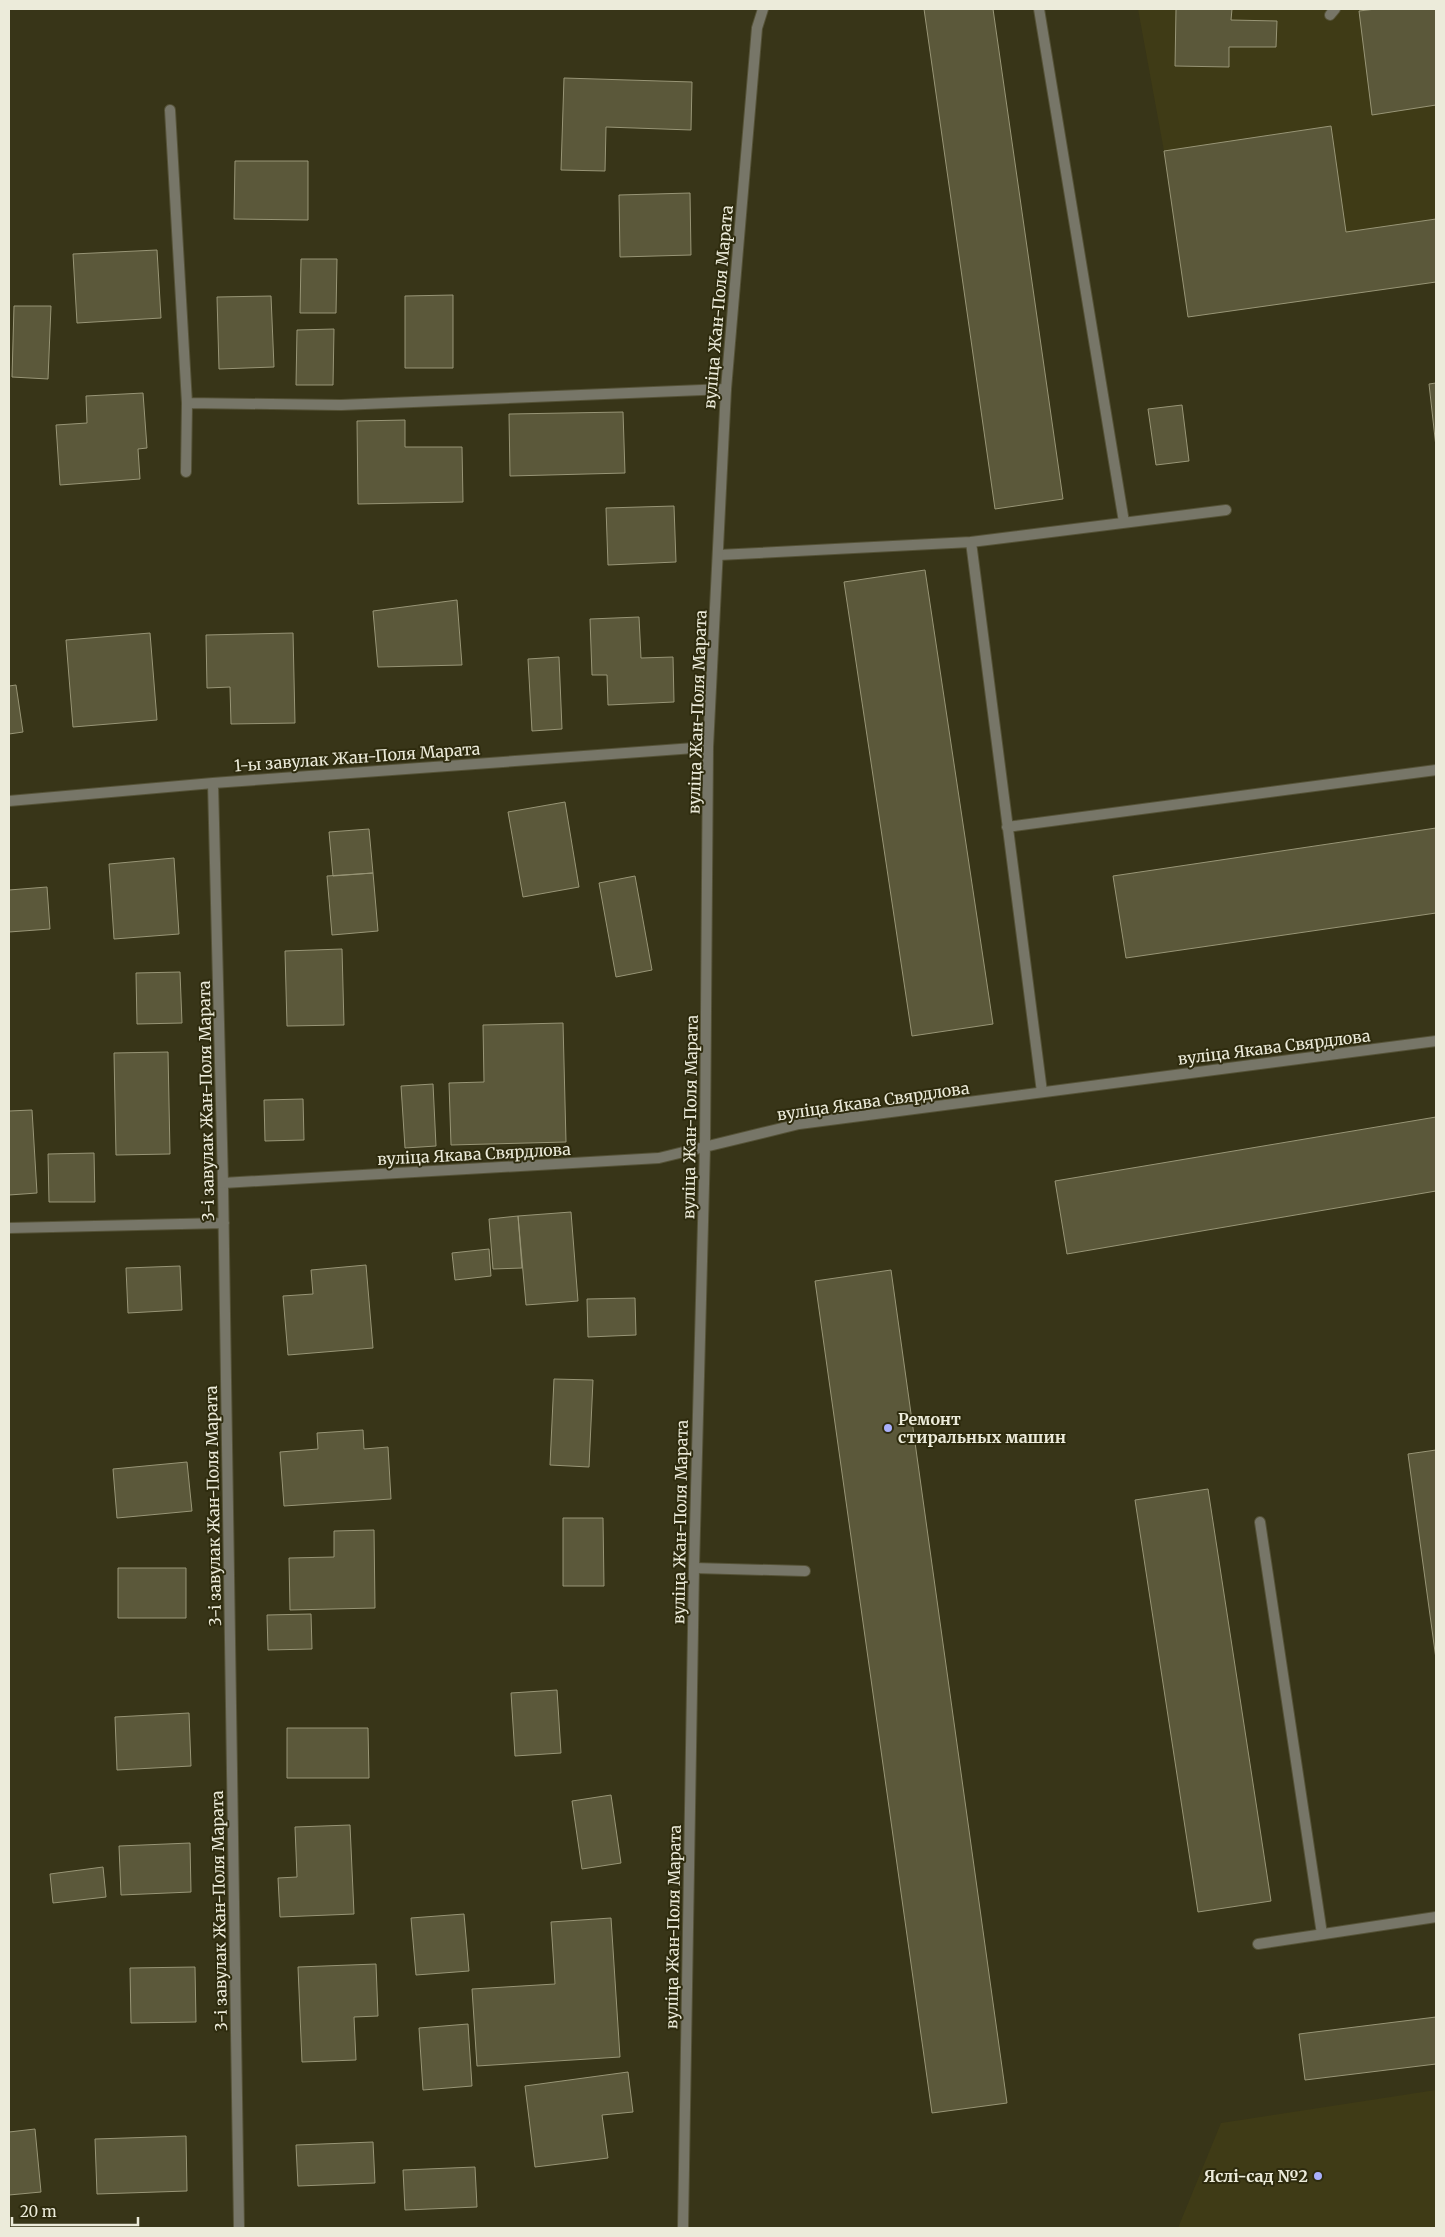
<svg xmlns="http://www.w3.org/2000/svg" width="1445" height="2237" viewBox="0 0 1445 2237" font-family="Merriweather,serif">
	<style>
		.built { fill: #3f3b16 }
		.building { fill: #5b583a; stroke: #989576 }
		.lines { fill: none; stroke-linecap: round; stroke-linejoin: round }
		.service-casing { stroke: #555237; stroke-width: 12 }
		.minor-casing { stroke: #555237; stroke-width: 12 }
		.tertiary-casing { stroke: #555237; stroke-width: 12 }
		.service { stroke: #777668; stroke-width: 10 }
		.minor { stroke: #777668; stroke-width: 10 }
		.tertiary { stroke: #777668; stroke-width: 10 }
		.poi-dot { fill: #a9b0fc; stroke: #2e2b0e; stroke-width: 2 }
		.labels { text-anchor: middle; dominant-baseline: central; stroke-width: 4; stroke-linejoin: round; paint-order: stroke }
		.street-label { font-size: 16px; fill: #ecebda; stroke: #2e2b0e }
		.poi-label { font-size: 16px; font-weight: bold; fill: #ecebda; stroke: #2e2b0e; text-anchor: start }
	</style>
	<rect width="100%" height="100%" fill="#383518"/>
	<!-- built -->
	<path class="built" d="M1138 9H1436V282L1188 317 1164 151Z
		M1436 2090V2228H1178L1221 2123Z"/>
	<!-- building -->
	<path class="building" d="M924 9H993L1063 499 995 509Z
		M1176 9H1232L1231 20 1277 21 1276 47H1229V67L1175 66Z
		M1376 9H1436V105L1372 115 1359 11Z
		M564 78 692 82 691 130 606 127 605 171 561 170Z
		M1331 126 1346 232 1436 219V282L1188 317 1164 151Z
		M235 161H308V220L234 219Z
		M690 193 691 255 620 257 619 195Z
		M157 250 161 318 77 323 73 254Z
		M301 259H337L336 313H300Z
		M453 295V368H405V296Z
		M271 296 274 367 219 369 217 297Z
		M14 306H51L48 379 12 377Z
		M334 329 333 385H296L297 330Z
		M1436 383V447L1429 384Z
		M143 393 147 448 138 449 140 479 60 485 56 425 87 423 86 396Z
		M1182 405 1189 461 1156 465 1148 409Z
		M623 412 625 473 510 476 509 414Z
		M405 420V447H462L463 502 358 504 357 421Z
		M674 506 676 562 608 565 606 508Z
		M925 570 993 1024 912 1036 844 582Z
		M457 600 462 665 378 667 373 611Z
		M639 617 641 658 673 657 674 702 608 705 607 675H592L590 619Z
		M150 633 157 720 73 727 66 640Z
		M293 633 295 723 231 724 230 687 207 688 206 635Z
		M559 657 562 729 532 731 528 659Z
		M16 685 23 732 9 734V686Z
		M565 802 579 887 523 897 508 812Z
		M1436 828V913L1126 958 1113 876Z
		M369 829 373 873 333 876 329 832Z
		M174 858 179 934 114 939 109 864Z
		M373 873 378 931 332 935 327 876Z
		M635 876 652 970 616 977 599 883Z
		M47 887 50 929 9 932V890Z
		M342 949 344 1025 287 1026 285 951Z
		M180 972 182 1023 137 1024 136 973Z
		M563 1023 566 1142 451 1145 449 1083 484 1082 483 1025Z
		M168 1052 170 1154 116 1155 114 1053Z
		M433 1084 436 1146 405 1148 401 1086Z
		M303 1099 304 1140 265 1141 264 1100Z
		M32 1110 37 1193 9 1195V1111Z
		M1436 1117V1191L1067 1254 1055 1181Z
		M94 1153 95 1202H49L48 1154Z
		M571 1212 578 1301 526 1305 518 1216Z
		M518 1216 522 1268 493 1269 489 1219Z
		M489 1249 491 1276 455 1280 452 1253Z
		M366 1265 373 1348 288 1355 283 1296 313 1294 311 1270Z
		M180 1266 182 1310 128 1313 126 1268Z
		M891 1270 1007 2103 932 2113 815 1281Z
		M635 1298 636 1335 588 1337 587 1299Z
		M554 1379 593 1380 589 1467 550 1465Z
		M363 1430 364 1449 388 1447 391 1499 284 1506 280 1452 318 1449 317 1433Z
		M1436 1450V1659L1408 1454Z
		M187 1462 192 1511 117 1518 113 1469Z
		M1208 1489 1271 1901 1198 1912 1135 1500Z
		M563 1518H603L604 1586H563Z
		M374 1530 375 1608 290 1610 289 1558 334 1557V1531Z
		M118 1568H186V1618H118Z
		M311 1614 312 1649 268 1650 267 1615Z
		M557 1690 561 1753 515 1756 511 1693Z
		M189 1713 191 1766 117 1770 115 1717Z
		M287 1728H368L369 1778H287Z
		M611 1795 621 1863 582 1869 572 1801Z
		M350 1825 354 1914 280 1917 278 1878 297 1877 295 1827Z
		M190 1843 191 1892 121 1895 119 1846Z
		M103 1867 106 1897 53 1903 50 1874Z
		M464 1914 469 1971 416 1975 411 1918Z
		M611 1918 620 2057 477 2066 472 1989 555 1984 551 1922Z
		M376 1964 378 2016 354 2017 356 2060 302 2062 298 1967Z
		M195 1967 196 2022 131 2023 130 1968Z
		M1436 2017V2064L1305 2080 1299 2034Z
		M468 2024 472 2086 423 2090 419 2028Z
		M628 2072 633 2112 602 2115 608 2158 535 2167 525 2086Z
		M35 2129 41 2192 9 2195V2132Z
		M186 2136 187 2191 97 2194 95 2139Z
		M373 2142 375 2183 298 2186 296 2145Z
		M475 2167 477 2207 405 2210 403 2170Z"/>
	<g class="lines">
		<defs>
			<path id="service" d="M1039 9 1124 522
				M1330 15 1335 9
				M170 110 187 403 186 472
				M187 403 341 405 726 389
				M971 542 1226 510
				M718 555 971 542 1042 1092
				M1007 827 1436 770
				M1260 1522 1322 1934
				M694 1568 805 1571"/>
			<path id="minor" d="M213 783 223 1183 239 2228
				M9 801 213 783 708 747
				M9 1228 224 1223
				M1258 1944 1436 1917"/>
			<path id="tertiary" d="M223 1183 659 1158 799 1124 1436 1041
				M683 2228 694 1568 705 1146 708 747 726 389 757 28 763 9"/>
		</defs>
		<!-- service casing -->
		<use href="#service" class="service-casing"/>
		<!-- minor casing -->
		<use href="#minor" class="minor-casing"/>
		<!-- tertiary casing -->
		<use href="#tertiary" class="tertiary-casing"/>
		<!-- service -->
		<use href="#service" class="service"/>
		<!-- minor -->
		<use href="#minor" class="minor"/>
		<!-- tertiary -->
		<use href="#tertiary" class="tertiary"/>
	</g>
	<!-- markers -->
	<g class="poi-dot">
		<circle cx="888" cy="1428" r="5"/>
		<circle cx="1318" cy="2176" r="5"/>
	</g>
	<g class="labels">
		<!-- street labels -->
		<g class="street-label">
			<text transform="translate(718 307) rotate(-85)">вуліца Жан-Поля Марата</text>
			<text transform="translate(697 712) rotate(-88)">вуліца Жан-Поля Марата</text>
			<text transform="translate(357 757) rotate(-4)">1-ы завулак Жан-Поля Марата</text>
			<text transform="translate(1274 1047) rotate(-7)">вуліца Якава Свярдлова</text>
			<text transform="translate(206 1101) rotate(-91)">3-і завулак Жан-Поля Марата</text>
			<text transform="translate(873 1101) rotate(-8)">вуліца Якава Свярдлова</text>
			<text transform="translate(690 1117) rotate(-89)">вуліца Жан-Поля Марата</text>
			<text transform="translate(474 1154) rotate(-3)">вуліца Якава Свярдлова</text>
			<text transform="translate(213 1506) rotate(-91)">3-і завулак Жан-Поля Марата</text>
			<text transform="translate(680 1522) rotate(-89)">вуліца Жан-Поля Марата</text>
			<text transform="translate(219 1911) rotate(-91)">3-і завулак Жан-Поля Марата</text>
			<text transform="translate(673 1927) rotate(-89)">вуліца Жан-Поля Марата</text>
		</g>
		<!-- poi labels -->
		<g class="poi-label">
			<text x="898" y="1419">Ремонт<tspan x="898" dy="18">стиральных машин</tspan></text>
			<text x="1308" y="2176" text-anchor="end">Яслі-сад №2</text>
		</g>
	</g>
	<!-- border -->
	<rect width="1445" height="2237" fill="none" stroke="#ecebda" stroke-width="20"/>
	<!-- scale -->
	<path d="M12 2217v8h126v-8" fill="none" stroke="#ecebda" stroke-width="2.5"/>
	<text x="20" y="2217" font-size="15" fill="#ecebda" stroke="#2e2b0e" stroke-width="4" paint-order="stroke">20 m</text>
</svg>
